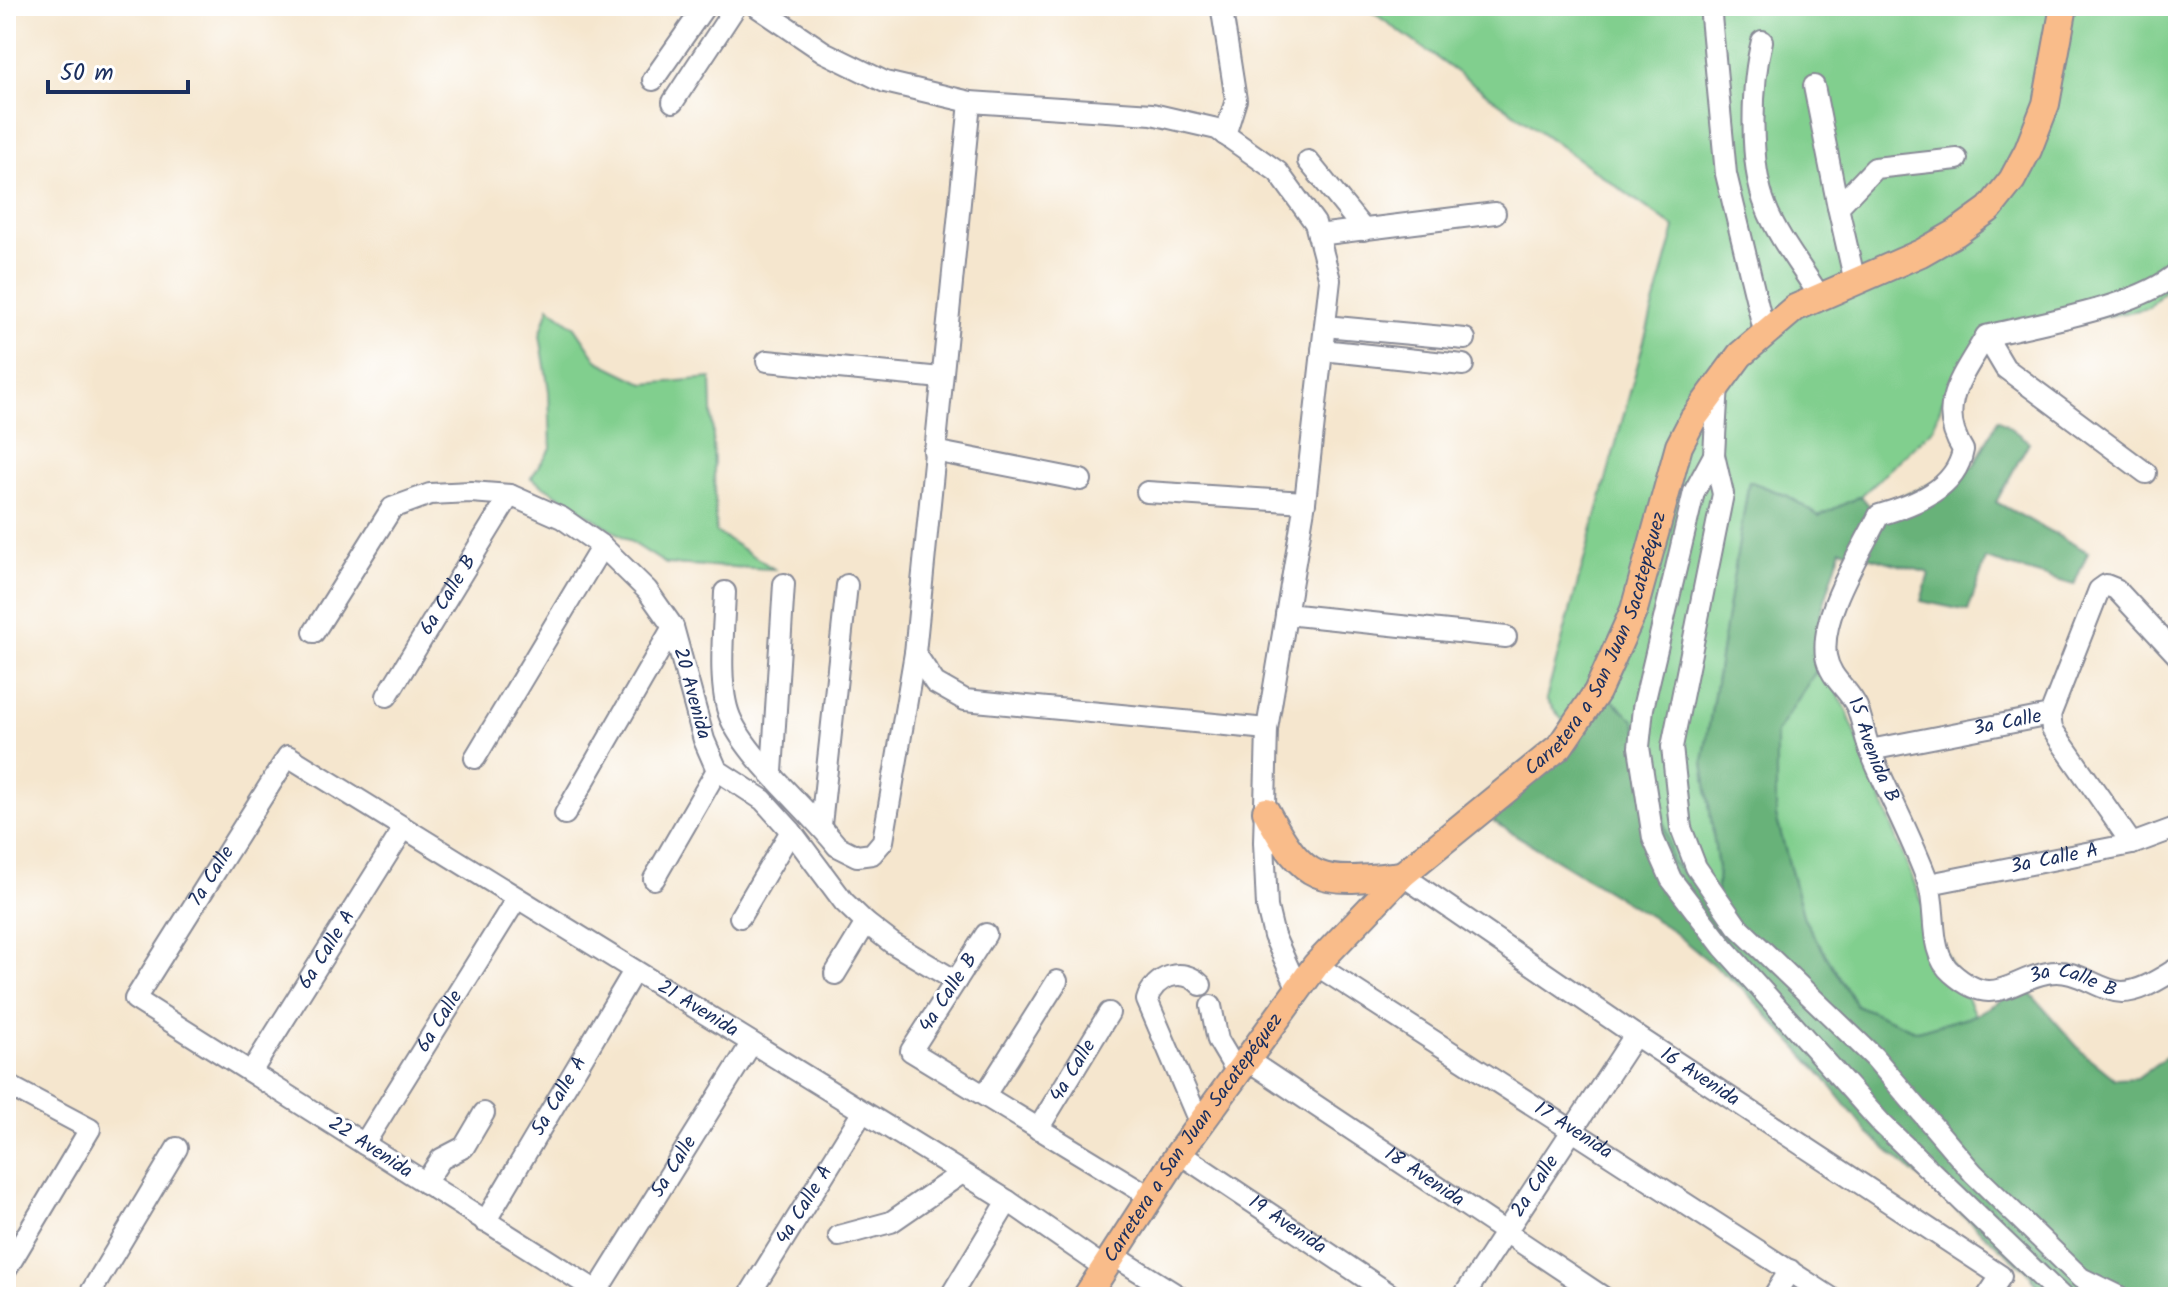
<svg xmlns="http://www.w3.org/2000/svg" width="2184" height="1303" viewBox="0 0 2184 1303" font-family="Kalam,sans-serif">
	<style>
		.green { fill: #81cf8e; stroke: #4e7f76; stroke-width: 2 }
		.forest { fill: #68b279; stroke: #42706c; stroke-width: 2 }
		.lines { fill: none; stroke-linecap: round; stroke-linejoin: round }
		.minor-casing { stroke: #888a96; stroke-width: 24 }
		.major-casing { stroke: #888a96; stroke-width: 30 }
		.minor { stroke: #fff; stroke-width: 20 }
		.major { stroke: #f9bc8a; stroke-width: 26 }
		.labels { text-anchor: middle; dominant-baseline: central; stroke-width: 6; stroke-linejoin: round; paint-order: stroke }
		.street-label { font-size: 20px; fill: #1b2f5e; stroke: #fff }
	</style>
	<rect width="100%" height="100%" fill="#fff"/>
	<filter id="ink" filterUnits="userSpaceOnUse"><feTurbulence type="fractalNoise" baseFrequency=".0125" numOctaves="2"/><feDisplacementMap in="SourceGraphic" scale="16" xChannelSelector="R" yChannelSelector="G"/><feConvolveMatrix kernelMatrix="1 2 1 2 8 2 1 2 1" color-interpolation-filters="sRGB"/></filter>
	<filter id="wash" filterUnits="userSpaceOnUse"><feTurbulence type="fractalNoise" baseFrequency=".006" numOctaves="4" result="noise"/><feDisplacementMap in="SourceGraphic" scale="32" xChannelSelector="R" yChannelSelector="G"/><feGaussianBlur stdDeviation="1.8" result="paint"/><feColorMatrix in="noise" values="0 0 0 0 0 0 0 0 0 0 0 0 0 0 0 0 0 1.4 0 .05"/><feComposite in="paint" operator="in"/></filter>
	<g filter="url(#wash)">
		<rect width="100%" height="100%" fill="#f5e6ce"/>
		<!-- green -->
		<path class="green" d="M1364 6H2178V250L2170 284 2149 308 1994 338 1943 400 1933 429 1861 496 1819 516 1788 496 1749 481 1703 762 1718 868 1716 904 1672 862 1546 699 1675 228Z
			M549 307 575 327 598 361 645 384 711 378 716 532 774 569 666 564 531 478 551 448 549 391 540 335Z
			M1822 662 1845 707 1920 897 1975 1015 1917 1031 1856 1005 1804 919 1776 816V733Z"/>
		<!-- forest -->
		<path class="forest" d="M1998 419 2029 442 1996 502 2088 552 2074 585 1986 559 1968 611 1921 601 1929 573 1841 549 1821 613 1822 662 1776 733V816L1804 919 1856 1005 1917 1031 1975 1015 2025 987 2082 1052 2115 1079 2137 1078 2178 1048V1297H2045L2028 1272 1869 1134 1822 1075 1744 990 1667 927 1493 821 1578 738 1607 695 1634 720 1658 790 1672 862 1716 903 1718 868 1703 762 1749 481 1788 496 1819 516 1861 496 1872 509 1974 466Z"/>
	</g>
	<g filter="url(#ink)">
		<g class="lines">
			<defs>
				<g id="minor">
					<path d="M756 6 824 52 885 82 970 102 1152 114 1217 129 1278 172 1315 223 1330 280 1305 502 1267 729 1264 842 1267 907 1274 936 1297 987"/>
					<path d="M1710 6 1726 174 1764 331"/>
					<path d="M1222 11 1236 100 1225 135"/>
					<path d="M1762 41C1751 85 1749 165 1766 207 1778 238 1803 269 1820 297"/>
					<path d="M653 80 705 6"/>
					<path d="M1814 86 1838 207"/>
					<path d="M673 102 736 6"/>
					<path d="M970 102 915 653 935 683 965 700 1267 729"/>
					<path d="M1308 161 1364 230"/>
					<path d="M1318 235 1495 213"/>
					<path id="s1" d="M2178 272C2141 307 2037 323 1986 336 1963 376 1935 406 1963 450 1956 489 1914 505 1879 515 1861 552 1820 614 1826 656 1830 679 1848 688 1857 707 1863 722 1865 739 1871 753 1889 796 1912 838 1928 882 1938 910 1927 952 1952 973 1994 1010 2009 980 2047 973 2078 967 2097 991 2122 992 2142 992 2162 977 2178 968"/>
					<path d="M1855 282 1838 207 1875 168 1957 159"/>
					<path d="M1325 326 1465 339"/>
					<path d="M1986 336 2005 368 2146 473"/>
					<path d="M1322 350 1463 365"/>
					<path d="M767 361 941 378"/>
					<path d="M1718 383 1714 455 1723 494 1672 747 1681 828 1696 867 1737 926 1874 1057 1973 1173 2081 1278 2120 1297"/>
					<path d="M934 451 1081 480"/>
					<path d="M1714 455 1694 492 1643 708 1639 747 1653 838 1671 879 1723 947 1882 1124 2062 1297"/>
					<path d="M1147 492 1305 502"/>
					<path d="M725 592C724 626 717 685 730 717 747 758 808 809 837 846L857 856 872 854 883 841 915 653"/>
					<path d="M1286 614 1506 637"/>
					<path id="s2" d="M314 632 392 508 430 494 471 492 510 495 562 518 602 546 647 590 673 627 704 740 717 770 763 800 791 831 844 902 866 923 892 943 956 981"/>
					<path id="s3" d="M387 696 510 495"/>
					<path d="M2050 715 2052 729 2132 844"/>
					<path id="s4" d="M1870 750 2050 715 2099 590 2106 585 2116 589 2178 656"/>
					<path d="M475 758 602 546"/>
					<path d="M772 772 784 584"/>
					<path d="M565 814 673 627"/>
					<path d="M821 825 847 585"/>
					<path id="s5" d="M1402 875 1635 1035 2001 1276 1987 1297"/>
					<path d="M654 879 717 770"/>
					<path id="s6" d="M1929 884 2132 844 2178 827"/>
					<path d="M740 917 791 831"/>
					<path d="M986 934 911 1051 1151 1197"/>
					<path id="s7" d="M1316 965 1830 1297"/>
					<path d="M835 974 866 923"/>
					<path d="M1211 1006 1218 1040 1237 1072"/>
					<path id="s8" d="M1246 1059 1603 1297"/>
					<path id="s9" d="M251 1072 404 828"/>
					<path d="M6 1095 11 1087 90 1129 6 1270"/>
					<path d="M985 1095 1057 981"/>
					<path d="M1200 1124 1147 1000C1154 976 1183 966 1201 985"/>
					<path id="s10" d="M1038 1129 1109 1013"/>
					<path id="s11" d="M364 1144 517 898"/>
					<path id="s12" d="M1179 1153 1394 1297"/>
					<path d="M425 1183 441 1159 464 1147 484 1113"/>
					<path id="s13" d="M485 1222 634 971"/>
					<path d="M839 1236 891 1222 962 1173"/>
					<path d="M1113 1255 1180 1297"/>
					<path id="s14" d="M597 1291 751 1044"/>
					<path d="M88 1297 177 1148"/>
					<path id="s15" d="M606 1297 135 999 288 756 1008 1201 1105 1268"/>
					<path id="s16" d="M748 1297 862 1113"/>
					<path d="M950 1297 1008 1201"/>
					<path id="s17" d="M1463 1297 1635 1035"/>
					<path d="M1773 1297 1790 1270"/>
				</g>
				<g id="major">
					<path d="M1266 811C1306 887 1322 883 1402 875"/>
					<path id="s18" d="M1086 1297 1179 1153 1316 965 1402 875 1560 746 1597 692 1634 610 1679 446 1693 419 1740 355 1795 308 1921 253 1956 233 1989 209 2012 180 2028 150 2046 104 2064 6"/>
				</g>
			</defs>
			<!-- minor casing -->
			<use href="#minor" class="minor-casing"/>
			<!-- major casing -->
			<use href="#major" class="major-casing"/>
			<!-- minor -->
			<use href="#minor" class="minor"/>
			<!-- major -->
			<use href="#major" class="major"/>
		</g>
	</g>
	<g class="labels">
		<!-- street labels -->
		<g class="street-label">
			<text stroke="none"><textPath href="#s3" startOffset="118">6a Calle B</textPath></text>
			<text stroke="none"><textPath href="#s18" startOffset="840">Carretera a San Juan Sacatepéquez</textPath></text>
			<text stroke="none"><textPath href="#s2" startOffset="550">20 Avenida</textPath></text>
			<text stroke="none"><textPath href="#s4" startOffset="140">3a Calle</textPath></text>
			<text stroke="none"><textPath href="#s1" startOffset="700">15 Avenida B</textPath></text>
			<text stroke="none"><textPath href="#s6" startOffset="128">3a Calle A</textPath></text>
			<text stroke="none"><textPath href="#s15" startOffset="702">7a Calle</textPath></text>
			<text stroke="none"><textPath href="#s9" startOffset="144">6a Calle A</textPath></text>
			<text stroke="none"><textPath href="#s1" startOffset="1070">3a Calle B</textPath></text>
			<text transform="translate(949 993) rotate(-57)">4a Calle B</text>
			<text stroke="none"><textPath href="#s15" startOffset="1326">21 Avenida</textPath></text>
			<text stroke="none"><textPath href="#s11" startOffset="144">6a Calle</textPath></text>
			<text stroke="none"><textPath href="#s10" startOffset="68">4a Calle</textPath></text>
			<text stroke="none"><textPath href="#s5" startOffset="360">16 Avenida</textPath></text>
			<text stroke="none"><textPath href="#s13" startOffset="146">5a Calle A</textPath></text>
			<text stroke="none"><textPath href="#s7" startOffset="306">17 Avenida</textPath></text>
			<text stroke="none"><textPath href="#s18" startOffset="192">Carretera a San Juan Sacatepéquez</textPath></text>
			<text transform="translate(370 1148) rotate(33)">22 Avenida</text>
			<text stroke="none"><textPath href="#s14" startOffset="146">5a Calle</textPath></text>
			<text stroke="none"><textPath href="#s8" startOffset="214">18 Avenida</textPath></text>
			<text stroke="none"><textPath href="#s17" startOffset="132">2a Calle</textPath></text>
			<text stroke="none"><textPath href="#s16" startOffset="108">4a Calle A</textPath></text>
			<text stroke="none"><textPath href="#s12" startOffset="130">19 Avenida</textPath></text>
		</g>
	</g>
	<!-- margin -->
	<rect width="2184" height="1303" fill="none" stroke="#fff" stroke-width="32"/>
	<!-- scale -->
	<path d="M48 80v12h140v-12" fill="none" stroke="#1b2f5e" stroke-width="4"/>
	<text x="60" y="80" font-size="24" fill="#1b2f5e" stroke="#ffffff" stroke-width="6" paint-order="stroke">50 m</text>
</svg>
